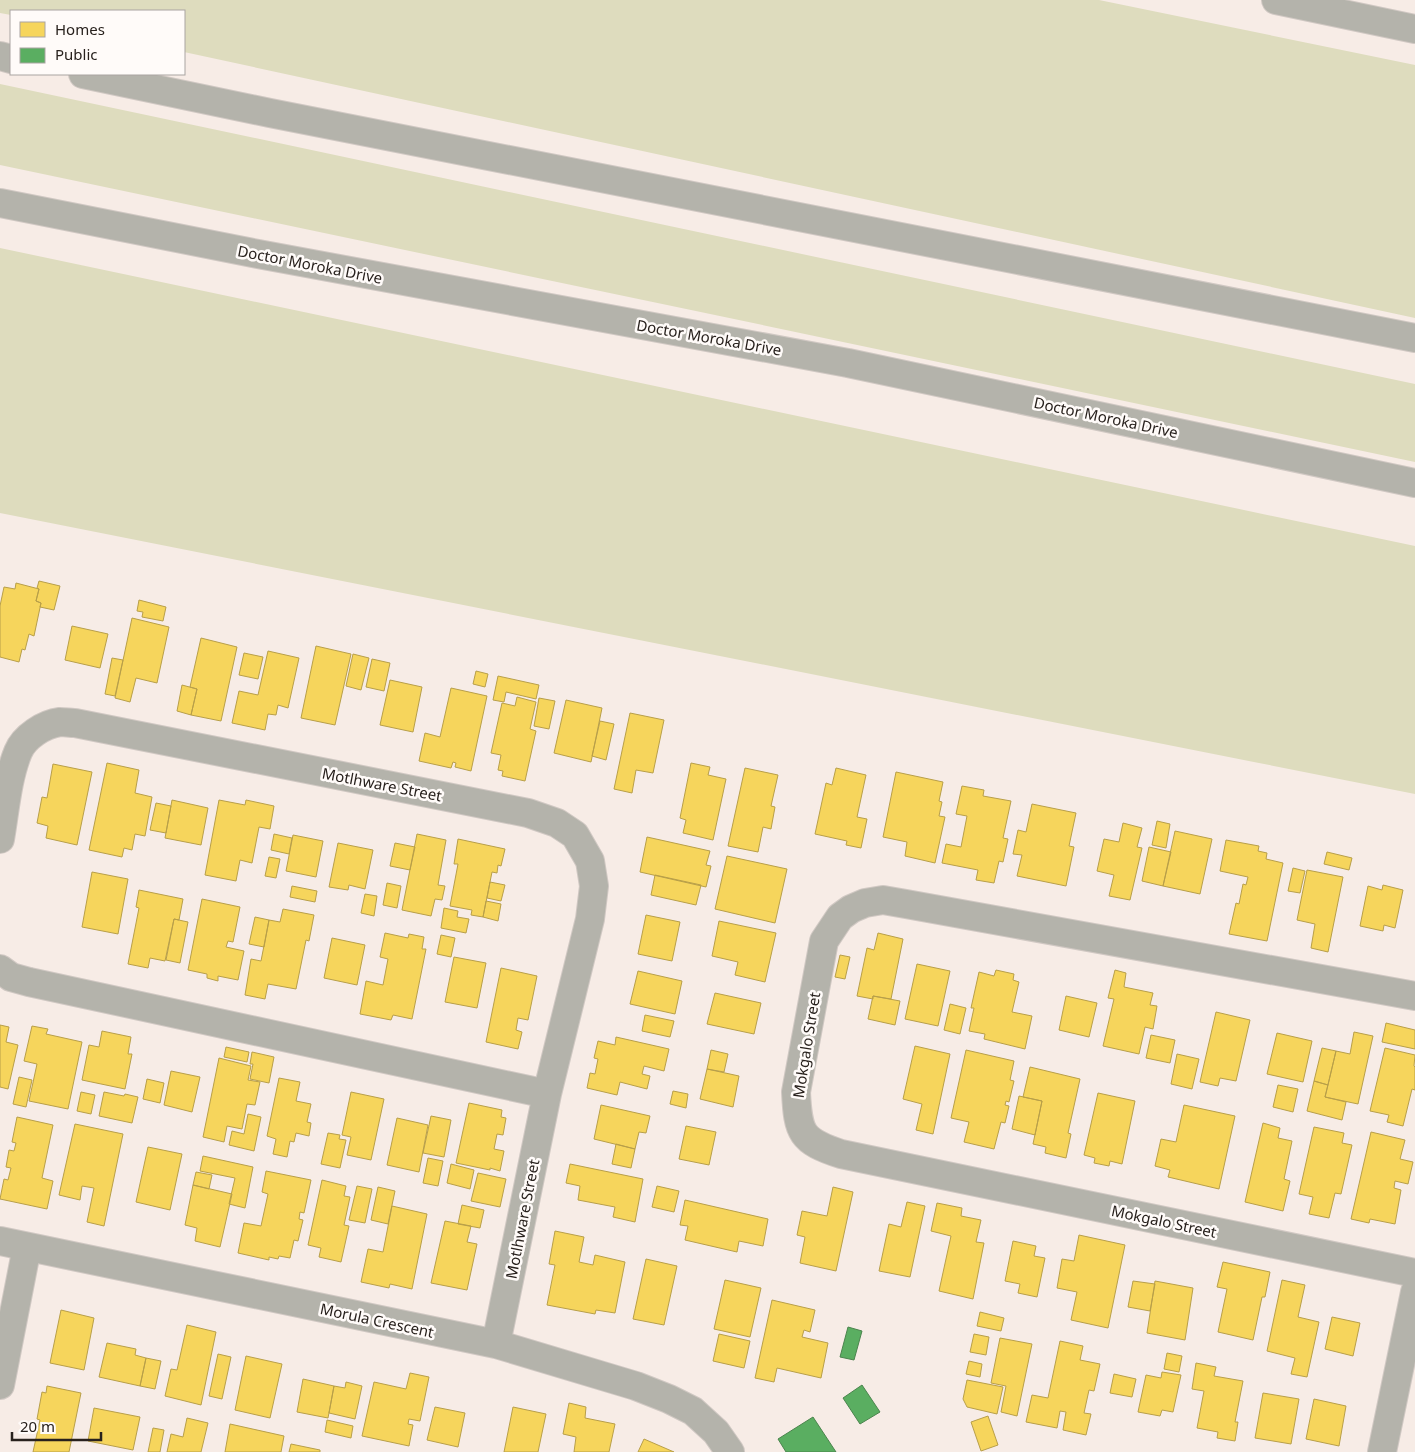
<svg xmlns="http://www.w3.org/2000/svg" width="1415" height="1452" viewBox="0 0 1415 1452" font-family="'Noto Sans',sans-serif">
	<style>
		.green { fill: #dedcbe }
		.homes { fill: #f6d55c; stroke: #b89f49 }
		.public { fill: #5aae61; stroke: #4b844d }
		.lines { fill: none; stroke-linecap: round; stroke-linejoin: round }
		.minor-casing { stroke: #d0c8c3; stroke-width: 30 }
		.minor { stroke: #b4b3ab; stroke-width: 28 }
		.labels { text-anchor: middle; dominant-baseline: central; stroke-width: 5; stroke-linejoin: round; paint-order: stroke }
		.street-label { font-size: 15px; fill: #28211d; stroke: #fffbf9 }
	</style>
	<rect width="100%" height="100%" fill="#f7ece6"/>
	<!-- green -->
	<path class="green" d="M0 0H1099L1415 65V318L184 52V11H11V15L0 13Z
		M0 84 1415 384V462L0 165Z
		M0 248 1415 546V794L0 513Z"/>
	<!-- homes -->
	<path class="homes" d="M39 581 60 586 54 610 40 607 41 603 36 601 39 589 37 588Z
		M16 583 39 589 36 601 41 603 34 636 29 634 25 650 22 649 19 662 0 657V606L4 587 15 589Z
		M139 600 166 607 163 621 142 617 143 612 137 611Z
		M132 618 169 627 157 683 136 678 130 702 115 698Z
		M72 626 108 634 100 668 65 660Z
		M201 638 237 647 221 721 191 715 197 689 190 687Z
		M316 646 351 654 335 725 301 718Z
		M268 651 299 658 288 708 278 705 276 715 268 714 265 730 232 723 239 691 258 695Z
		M244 653 263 657 258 679 239 675Z
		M353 654 369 658 361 690 346 686Z
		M112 658 123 660 115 696 105 694Z
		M372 659 390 663 384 691 366 687Z
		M476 671 488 674 485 687 473 684Z
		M498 676 539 685 536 699 506 692 504 702 493 700Z
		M390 680 422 687 413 732 380 725Z
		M182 685 197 689 191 715 177 711Z
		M451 688 487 696 471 771 455 767 456 763 453 762 451 768 419 761 425 733 440 737Z
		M517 697 536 702 530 729 536 731 525 781 502 776 503 771 498 770 501 755 491 753 502 703 515 706Z
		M539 698 555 701 549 729 534 726Z
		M566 700 602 708 591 762 554 753Z
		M630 713 664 720 653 773 636 770 632 793 614 789Z
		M600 721 614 724 606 760 592 756Z
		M107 763 139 770 135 793 152 797 145 836 135 834 132 850 124 848 122 857 89 850Z
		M691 763 710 767 708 775 726 779 713 840 683 833 686 820 680 818Z
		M53 764 92 772 77 845 46 838 48 826 37 823 42 797 47 798Z
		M745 768 778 775 771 806 775 807 771 829 763 827 758 852 728 846Z
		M836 768 866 775 857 817 867 819 861 848 846 845 847 841 815 834 826 783 832 785Z
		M896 772 943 782 939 801 942 802 939 816 945 817 935 863 905 856 907 842 883 837Z
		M962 786 984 790 983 796 1011 801 1003 838 1008 839 1003 862 999 861 994 883 976 880 978 870 942 863 946 844 961 847 967 816 956 814Z
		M172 800 208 808 201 845 165 838Z
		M219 800 245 805 246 800 274 806 270 829 259 827 252 863 240 860 236 881 205 875Z
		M156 803 171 806 166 833 150 830Z
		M1032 804 1076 813 1069 846 1074 847 1066 886 1017 876 1022 855 1013 854 1018 830 1026 832Z
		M1157 821 1170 824 1166 848 1152 845Z
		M1123 823 1142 828 1137 847 1142 848 1130 900 1109 896 1114 875 1097 871 1104 839 1119 842Z
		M1175 831 1212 839 1200 894 1163 886Z
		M274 834 292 838 289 854 271 850Z
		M417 834 446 840 438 885 445 886 442 900 435 899 431 916 402 910Z
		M293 835 323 841 316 877 286 871Z
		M647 837 710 851 706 865 711 866 706 887 640 872Z
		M458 839 505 849 501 866 498 865 497 873 492 872 483 917 471 915 472 910 450 906 458 864H454Z
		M1226 840 1259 846 1258 851 1267 853 1266 859 1283 863 1267 941 1229 934 1236 903 1239 904 1243 884 1246 885 1248 877 1220 871Z
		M338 843 373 850 365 889 349 885 348 890 329 887Z
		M395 843 415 847 410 870 390 866Z
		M1149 847 1171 852 1163 886 1142 881Z
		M1327 852 1352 858 1349 870 1324 864Z
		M727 856 787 869 775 923 715 909Z
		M269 857 280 859 276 878 265 876Z
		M1293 868 1305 871 1300 893 1288 891Z
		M1307 870 1343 877 1328 952 1311 948 1315 924 1297 920Z
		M92 872 128 879 118 934 82 927Z
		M655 875 701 885 696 905 651 895Z
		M490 882 505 885 501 901 487 898Z
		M387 883 401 886 397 908 383 905Z
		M1383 885 1403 890 1395 928 1384 925 1383 931 1360 926 1368 886 1382 890Z
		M292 886 317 891 315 902 290 897Z
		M139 890 183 899 179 920 174 919 165 961 150 958 148 968 128 964 139 908 136 907Z
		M365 894 377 896 374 916 361 913Z
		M202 899 240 907 233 942 228 941 226 947 244 951 238 980 218 976V981L207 978V974L188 970Z
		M486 901 501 904 498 921 483 917Z
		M444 908 458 911 457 917 469 919 466 933 441 928Z
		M283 909 314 915 309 941 306 940 296 989 268 984 265 999 245 995 251 959 261 961 269 920 280 922Z
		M646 915 680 922 672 961 638 954Z
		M255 917 269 920 264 947 249 944Z
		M174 919 188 922 180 963 166 960Z
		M719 921 776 933 765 982 735 975 738 962 712 956Z
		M385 933 408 938 409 934 424 937 422 949H426L412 1019 393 1015 391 1020 360 1014 366 981 383 985 388 959 380 957Z
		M878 933 903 939 891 999 873 996V999L857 996 867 948 874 950Z
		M441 935 455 938 451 957 437 954Z
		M332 938 365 945 357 985 324 978Z
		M840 955 850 957 845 979 835 977Z
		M454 957 486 963 477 1008 445 1002Z
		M917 964 950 971 938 1026 905 1019Z
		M501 968 537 976 528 1020 518 1018 516 1030 522 1032 518 1049 486 1042Z
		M996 970 1014 974 1013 980 1019 982 1012 1012 1032 1016 1025 1049 984 1039 985 1034 969 1031 974 1008H971L979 972 994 976Z
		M1115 970 1126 973 1124 987 1153 993 1150 1005 1157 1006 1153 1029 1145 1027 1139 1054 1103 1046 1114 999 1108 998Z
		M638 971 682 981 675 1014 630 1004Z
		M715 993 761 1003 754 1034 707 1024Z
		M873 996 900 1001 895 1025 868 1019Z
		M1066 996 1097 1003 1089 1037 1059 1030Z
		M950 1004 966 1008 960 1034 944 1030Z
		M1216 1012 1250 1020 1236 1081 1220 1078 1218 1086 1200 1082Z
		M645 1015 674 1021 670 1037 642 1031Z
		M1386 1023 1415 1030V1049L1382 1042Z
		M0 1025 9 1027 6 1042 18 1045 8 1089 0 1087Z
		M32 1026 48 1029 46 1034 82 1042 68 1109 29 1101 37 1064 24 1061Z
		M102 1031 131 1037 128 1054H132L125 1089 82 1080 89 1045 99 1047Z
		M1354 1032 1373 1036 1358 1104 1325 1097 1336 1051 1350 1054Z
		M1277 1033 1312 1041 1303 1082 1267 1074Z
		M1151 1035 1175 1040 1170 1063 1146 1058Z
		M616 1037 669 1049 664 1071 644 1066 642 1074 650 1076 647 1089 620 1082 617 1095 587 1088 590 1073 595 1074 598 1059 594 1058 598 1041 615 1045Z
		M915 1046 950 1054 933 1134 916 1130 922 1104 903 1099Z
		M226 1047 249 1052 247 1062 224 1057Z
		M1322 1048 1336 1051 1328 1085 1314 1081Z
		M1385 1048 1415 1055 1414 1066 1415 1067V1090L1412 1089 1403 1126 1387 1122 1389 1115 1370 1111Z
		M711 1050 728 1054 724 1072 707 1069Z
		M966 1050 1014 1061 1010 1080 1014 1081 1009 1102 1006 1101 1005 1105 1009 1106 1005 1123 1001 1122 994 1149 964 1142 969 1122 951 1118Z
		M252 1052 274 1057 269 1083 250 1079 253 1064H250Z
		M1177 1054 1199 1059 1192 1089 1171 1084Z
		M219 1058 251 1066 248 1080 260 1082 255 1105 247 1104 242 1129 227 1126 224 1142 203 1137Z
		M1030 1067 1080 1079 1068 1133 1071 1134 1066 1158 1045 1153 1046 1147 1033 1144 1042 1101 1023 1097Z
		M707 1069 739 1076 733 1107 700 1099Z
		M171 1071 200 1077 192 1112 164 1105Z
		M19 1077 32 1080 26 1107 13 1104Z
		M279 1078 300 1082 296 1101 311 1104 307 1122 311 1123 309 1136 296 1133 294 1142 290 1141 287 1157 273 1154 276 1139 267 1136Z
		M147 1079 164 1083 160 1103 143 1099Z
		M1314 1081 1328 1085 1325 1097 1346 1102 1342 1120 1307 1111Z
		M1278 1085 1298 1089 1293 1112 1273 1107Z
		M673 1091 688 1094 686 1108 670 1104Z
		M81 1092 95 1095 91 1114 77 1111Z
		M104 1092 124 1096 125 1094 138 1097 132 1123 99 1116Z
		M351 1092 384 1099 371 1160 347 1155 351 1137 342 1135Z
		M1098 1093 1135 1101 1122 1164 1110 1161 1109 1166 1094 1163 1095 1158 1084 1155Z
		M1019 1096 1042 1101 1035 1135 1012 1129Z
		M469 1103 502 1110 501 1117 506 1118 503 1135 497 1134 494 1149 504 1151 500 1171 490 1168V1170L456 1163Z
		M601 1105 650 1116 646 1133 639 1132 635 1149 594 1139Z
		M1184 1105 1235 1116 1219 1189 1168 1177 1170 1170 1155 1166 1161 1139 1176 1142Z
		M248 1114 261 1117 254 1151 229 1145 232 1131 244 1134Z
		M431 1116 451 1120 444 1157 423 1153Z
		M17 1117 53 1125 42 1178 53 1181 47 1209 0 1199 4 1179 8 1180 11 1168 6 1167 9 1150 14 1151 16 1143 12 1142Z
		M397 1118 428 1125 419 1172 387 1165Z
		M1263 1123 1280 1128 1278 1138 1292 1141 1284 1179 1290 1181 1283 1211 1245 1202Z
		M75 1124 123 1134 104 1226 87 1222 94 1188 82 1186 80 1200 59 1195Z
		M686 1126 716 1132 709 1165 679 1159Z
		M1314 1127 1344 1133 1342 1143 1352 1145 1341 1194 1335 1193 1329 1218 1309 1214 1313 1197 1299 1194Z
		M1371 1132 1405 1140 1400 1159 1413 1162 1408 1184 1395 1181 1394 1188 1401 1190 1395 1224 1370 1219 1369 1223 1351 1219Z
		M328 1133 340 1135 339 1139 346 1140 340 1168 321 1164Z
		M616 1144 635 1149 631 1168 612 1164Z
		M148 1147 182 1154 170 1210 136 1202Z
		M203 1156 253 1167 245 1208 229 1204 235 1178 200 1171Z
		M428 1158 443 1161 438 1186 423 1183Z
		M451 1164 474 1170 470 1189 447 1183Z
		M570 1164 643 1179 635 1222 613 1217 615 1207 578 1200 580 1186 566 1183Z
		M266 1171 311 1180 304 1213 300 1212 299 1219 303 1220 298 1241 294 1240 290 1258 279 1256 278 1259 269 1257V1260L238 1253 244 1223 261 1226 268 1194 262 1192Z
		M196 1172 212 1175 209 1189 193 1185Z
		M478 1173 506 1179 500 1207 471 1201Z
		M322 1180 346 1186 344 1196 350 1197 344 1225 349 1226 341 1262 319 1257 321 1248 308 1245Z
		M193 1185 232 1194 220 1247 195 1241 197 1228 185 1225Z
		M357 1186 372 1189 365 1223 349 1220Z
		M657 1186 679 1191 674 1212 652 1207Z
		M378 1187 395 1191 388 1224 371 1220Z
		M833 1187 853 1192 836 1271 800 1263 805 1237 797 1235 802 1211 827 1216Z
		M685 1200 768 1219 763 1246 739 1241 737 1252 685 1240 688 1226 680 1225Z
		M907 1202 925 1206 910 1277 879 1271 889 1224 901 1227Z
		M937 1203 962 1208 961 1216 981 1220 976 1242 984 1243 973 1299 939 1291 951 1236 931 1231Z
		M462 1205 484 1210 480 1228 458 1224Z
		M392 1206 427 1214 412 1289 390 1284 389 1288 361 1282 368 1249 383 1252Z
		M445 1221 471 1226 467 1242 477 1244 467 1290 431 1283Z
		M555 1231 584 1237 579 1262 593 1265 595 1255 625 1262 615 1313 596 1310 595 1314 547 1305 555 1265 549 1264Z
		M1079 1235 1125 1245 1108 1328 1071 1320 1077 1292 1057 1288 1062 1259 1074 1261Z
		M1013 1241 1036 1246 1034 1256 1045 1258 1037 1297 1018 1293 1020 1284 1005 1281Z
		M646 1259 677 1266 664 1325 633 1319Z
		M1223 1262 1270 1272 1265 1297H1262L1253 1340 1218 1332 1227 1289 1217 1287Z
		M725 1280 761 1288 750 1337 714 1329Z
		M1282 1280 1305 1285 1298 1317 1319 1322 1307 1377 1291 1374 1295 1358 1267 1351Z
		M1133 1281 1155 1284 1150 1311 1128 1307Z
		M1155 1281 1193 1288 1185 1340 1147 1333Z
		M772 1300 815 1310 810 1332 804 1330 802 1337 828 1343 821 1378 777 1368 774 1382 755 1378Z
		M61 1310 94 1318 84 1370 50 1363Z
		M980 1312 1004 1318 1001 1331 977 1326Z
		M1332 1317 1360 1323 1353 1356 1325 1349Z
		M187 1325 216 1332 201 1405 165 1396 171 1369 177 1370Z
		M719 1334 750 1341 744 1368 713 1361Z
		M974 1334 989 1337 986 1355 970 1352Z
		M1000 1338 1032 1344 1017 1416 1001 1412 1006 1386 991 1383Z
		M1060 1341 1083 1346 1080 1360 1100 1364 1094 1391 1089 1390 1084 1413 1091 1414 1086 1435 1063 1430 1066 1412 1060 1411 1057 1428 1026 1422 1032 1395 1048 1398Z
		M107 1343 136 1349 135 1355 146 1358 140 1386 99 1377Z
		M1167 1353 1182 1356 1179 1372 1164 1369Z
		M218 1354 231 1357 222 1399 209 1396Z
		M246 1356 282 1364 270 1418 235 1410Z
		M146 1358 161 1361 155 1389 140 1386Z
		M969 1361 982 1364 980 1377 966 1374Z
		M1196 1363 1216 1367 1214 1376 1243 1381 1235 1422H1238L1235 1441 1217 1438 1218 1432 1197 1428 1204 1391 1192 1389Z
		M1162 1372 1181 1375 1173 1412 1162 1410 1160 1416 1138 1412 1146 1375 1161 1378Z
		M410 1373 429 1377 420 1421 409 1419 408 1424 413 1425 409 1446 362 1436 374 1382 406 1389Z
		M1114 1374 1136 1379 1132 1397 1110 1393Z
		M303 1379 334 1386 328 1418 297 1412Z
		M967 1380 1003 1387 997 1414 967 1407 963 1399Z
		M346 1382 362 1386 355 1419 329 1413 334 1386 345 1388Z
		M47 1386 81 1393 69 1452H33L40 1420 37 1419 42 1392 46 1393Z
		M1263 1393 1299 1399 1291 1444 1255 1438Z
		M1314 1399 1346 1406 1339 1446 1306 1439Z
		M569 1403 586 1407 585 1418 615 1424 609 1452H574L576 1437 563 1434Z
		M435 1407 465 1413 458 1447 427 1440Z
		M513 1407 546 1414 538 1452H504Z
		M94 1408 140 1417 133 1450 88 1441Z
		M988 1416 998 1445 981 1451 971 1422Z
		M187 1418 208 1423 201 1452H167L171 1434 183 1437Z
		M327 1420 353 1426 351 1438 325 1432Z
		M230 1424 284 1436 281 1452H225Z
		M153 1428 164 1430 160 1452H148Z
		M644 1439 674 1452H638Z
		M291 1444 320 1450V1452H289Z"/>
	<!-- public -->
	<path class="public" d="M848 1327 862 1331 854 1360 840 1357Z
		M862 1385 880 1412 860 1424 843 1398Z
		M813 1417 836 1452H786L778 1439Z"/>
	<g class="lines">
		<defs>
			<path id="minor" d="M1276 0 1415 29
				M0 56 11 59
				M83 74 270 113 1415 338
				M0 203 258 254 848 363 1415 483
				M0 839C5 811 7 779 18 752 24 737 44 724 60 722 65 722 70 723 75 723L528 813 557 823 575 835 590 861 594 886 590 919 547 1094 496 1344
				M0 969 11 977 29 982 547 1094
				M1415 996 906 904 883 900 865 903 851 909 840 917 824 941 796 1092C798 1133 801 1141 841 1154L1415 1273
				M0 1241 496 1344 636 1386 669 1399 693 1411 716 1432 730 1452
				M0 1385 27 1247
				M1382 1452 1415 1292"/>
		</defs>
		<!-- minor casing -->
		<use href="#minor" class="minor-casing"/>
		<!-- minor -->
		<use href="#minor" class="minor"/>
	</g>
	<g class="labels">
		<!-- street labels -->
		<g class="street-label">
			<text transform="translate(310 264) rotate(11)">Doctor Moroka Drive</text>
			<text transform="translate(709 337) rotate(10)">Doctor Moroka Drive</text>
			<text transform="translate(1106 417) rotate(12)">Doctor Moroka Drive</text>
			<text transform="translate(382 784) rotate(11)">Motlhware Street</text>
			<text transform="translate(806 1045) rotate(-81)">Mokgalo Street</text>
			<text transform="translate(522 1219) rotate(-79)">Motlhware Street</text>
			<text transform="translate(1164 1221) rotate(12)">Mokgalo Street</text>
			<text transform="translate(377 1320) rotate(12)">Morula Crescent</text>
		</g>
	</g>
	<!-- legend -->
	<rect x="10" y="10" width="175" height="65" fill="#fffbf9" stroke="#a9a4a1"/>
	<rect x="20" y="22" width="25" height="15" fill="#f6d55c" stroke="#a9a4a1"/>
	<text x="55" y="35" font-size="15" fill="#28211d">Homes</text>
	<rect x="20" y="48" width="25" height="15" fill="#5aae61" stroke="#a9a4a1"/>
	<text x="55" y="60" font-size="15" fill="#28211d">Public</text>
	<!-- scale -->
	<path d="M12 1432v8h89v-8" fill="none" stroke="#28211d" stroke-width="2.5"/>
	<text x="20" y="1432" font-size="15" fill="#28211d" stroke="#fffbf9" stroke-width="4" paint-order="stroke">20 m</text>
</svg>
